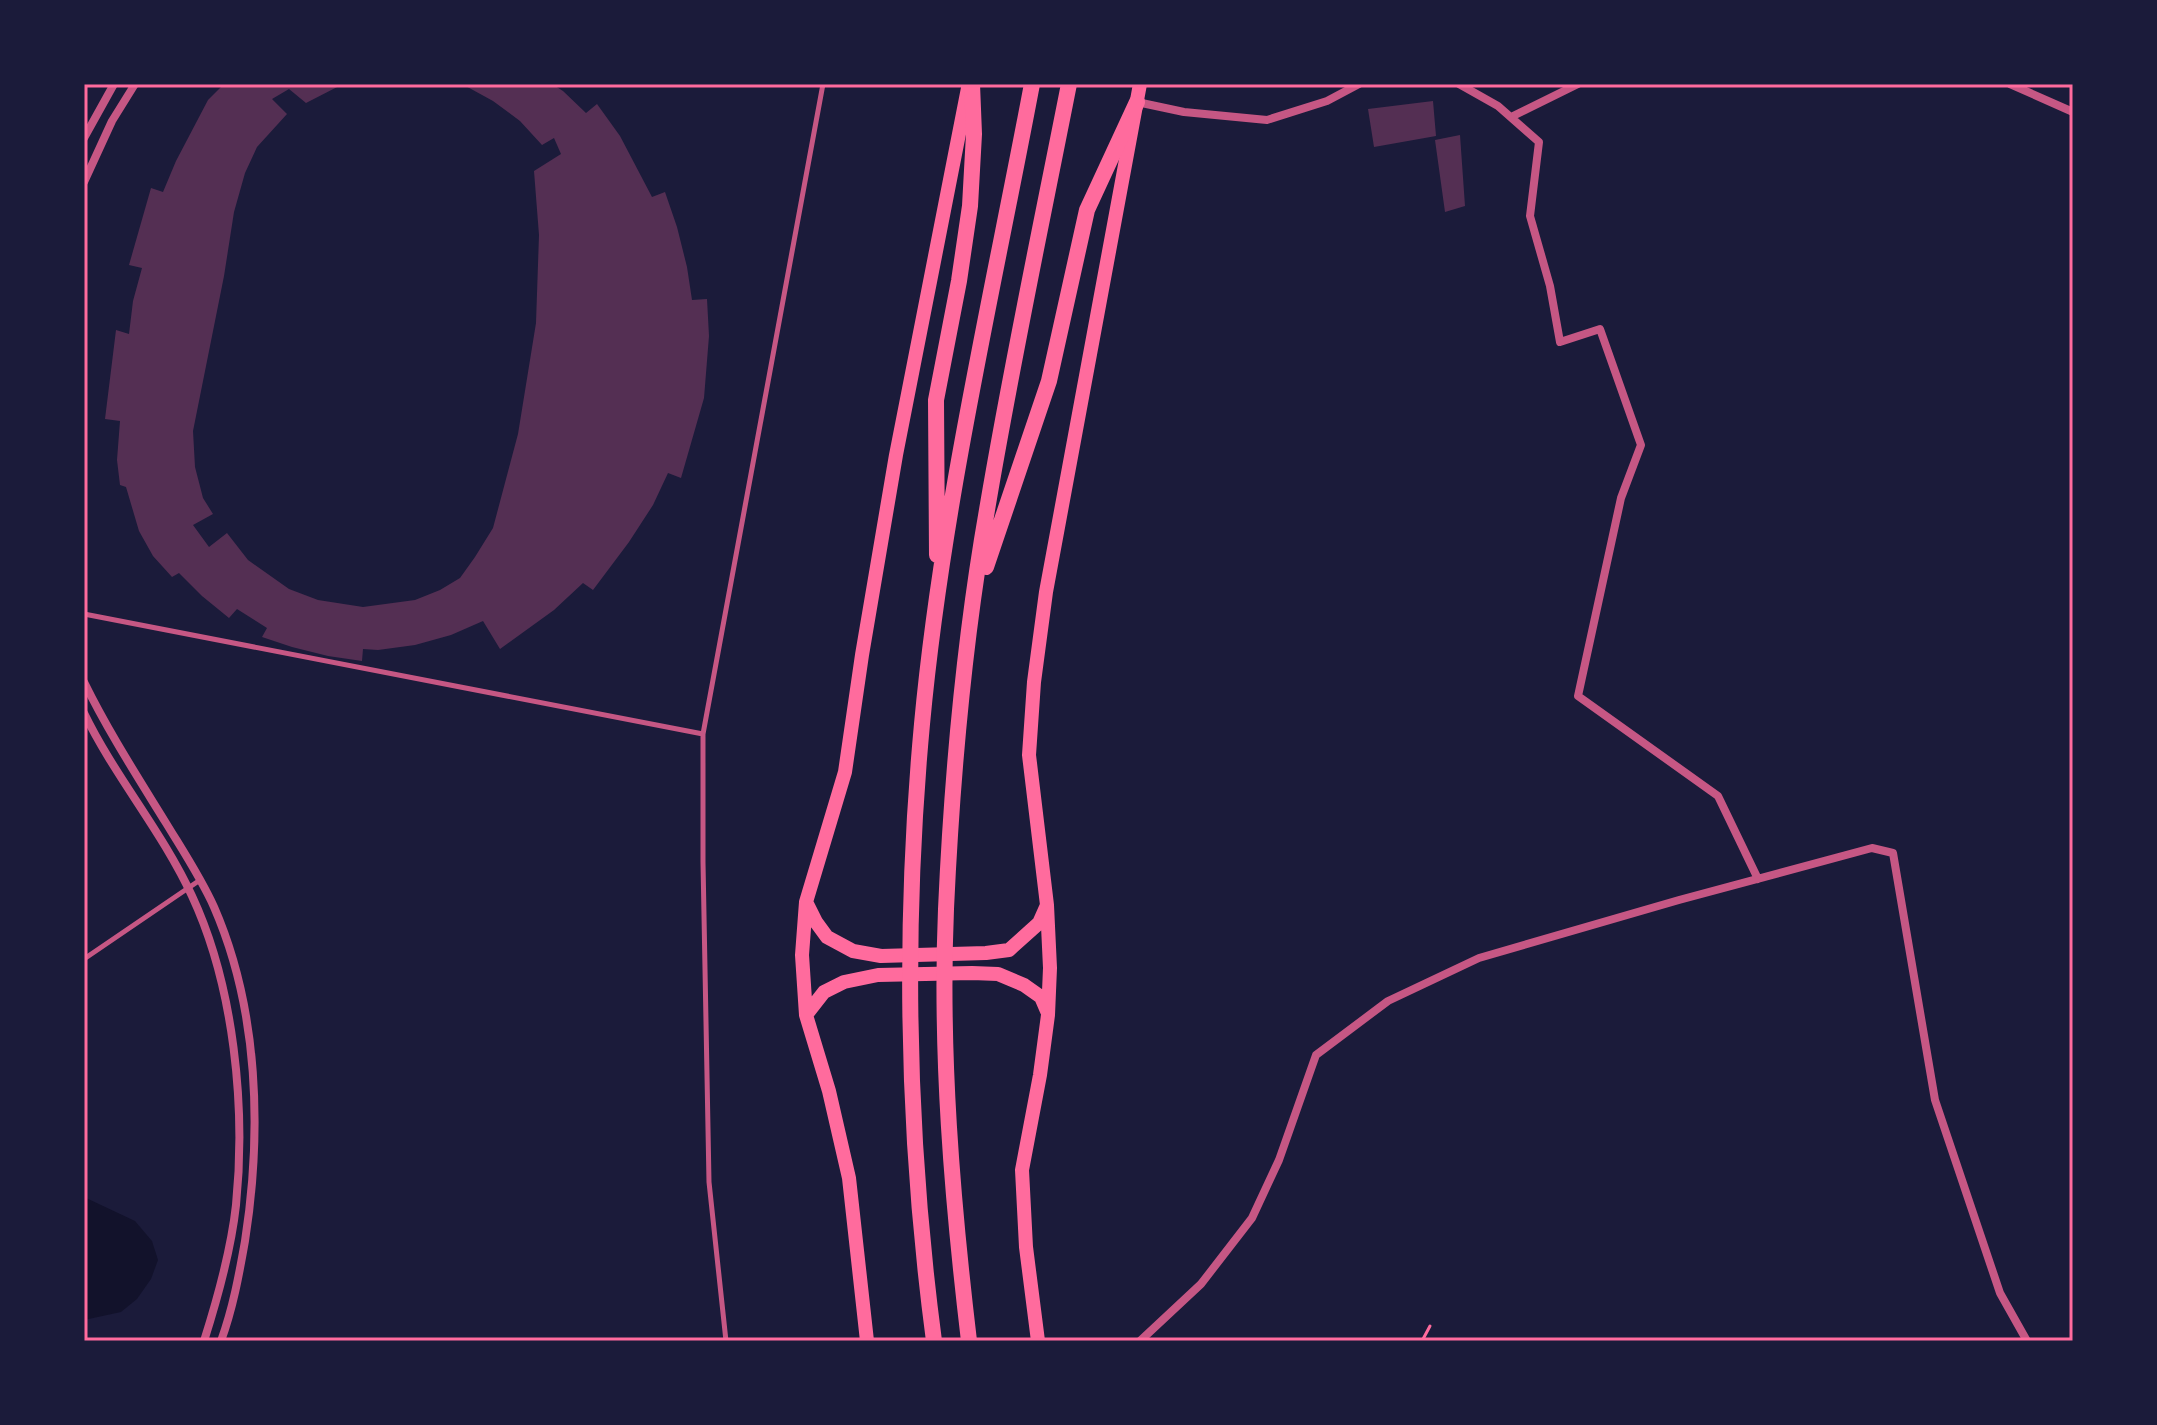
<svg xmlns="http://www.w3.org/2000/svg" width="2157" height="1425" viewBox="0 0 2157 1425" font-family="'Noto Sans',sans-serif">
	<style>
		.water { fill: #12122b }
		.building { fill: #542f53 }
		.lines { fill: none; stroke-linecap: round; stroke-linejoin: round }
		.path { stroke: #ff6b9d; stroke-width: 3 }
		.service { stroke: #c65784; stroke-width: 5 }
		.minor { stroke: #c65784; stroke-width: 8 }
		.primary { stroke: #ff6b9d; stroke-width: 14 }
		.trunk { stroke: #ff6b9d; stroke-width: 16 }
		.neatline { fill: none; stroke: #ff6b9d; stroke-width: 3 }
	</style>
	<rect width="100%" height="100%" fill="#1b1b3a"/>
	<!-- water -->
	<path class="water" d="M84 1197 135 1221 152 1241 158 1260 151 1279 137 1299 121 1312 84 1320Z"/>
	<!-- building -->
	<path class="building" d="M224 84H343L306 103 289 89 272 99 287 114 257 147 245 173 234 212 224 276 193 431 195 467 203 498 213 514 193 525 209 547 227 533 248 560 289 589 318 600 363 607 415 600 440 590 460 578 475 557 493 528 518 434 536 323 539 235 534 171 561 154 554 138 542 145 520 121 493 101 462 84H552L563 91 586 113 597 104 620 136 652 197 665 192 677 227 687 267 692 300 707 299 709 336 704 398 681 478 668 473 653 505 629 542 593 590 583 583 554 610 500 649 483 621 451 635 415 645 378 650 363 649 362 661 328 656 292 647 262 637 267 628 237 609 229 618 202 596 179 573 172 577 153 556 139 531 126 487 120 485 117 460 120 421 105 419 116 330 129 334 133 301 142 268 129 265 151 188 163 192 176 161 208 100Z
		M1433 101 1436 136 1374 147 1368 109Z
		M1460 135 1465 206 1445 212 1435 140Z"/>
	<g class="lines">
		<!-- path -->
		<path class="path" d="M1422 1341 1430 1326"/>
		<!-- service -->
		<path class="service" d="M84 614 703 734
			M84 959 200 880
			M726 1341 709 1182 703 862V734L823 84"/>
		<!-- minor -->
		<path class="minor" d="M1459 84 1498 106 1539 142 1530 216 1550 286 1560 342 1600 329 1641 445 1621 498 1578 696 1718 796 1758 879
			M2010 84 2073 112
			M1137 102 1184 112 1267 120 1327 101 1359 84
			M1511 117 1578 84
			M84 138 114 84
			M84 182 112 121 135 84
			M84 682C108 731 137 776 166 823 183 851 201 878 214 907 259 1010 262 1132 245 1241 239 1275 233 1308 221 1341
			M84 713C115 777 162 831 192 896 234 986 246 1107 236 1205 231 1251 218 1297 204 1341
			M1140 1341 1201 1284 1252 1218 1279 1160 1316 1055 1388 1001 1479 958 1679 900 1872 848 1893 853 1935 1100 2000 1293 2027 1341"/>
		<!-- primary -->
		<path class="primary" d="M806 902 816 922 827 937 853 951 881 956 986 953 1009 950 1039 923 1047 905
			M806 1015 824 992 844 982 878 975 972 973 998 974 1024 985 1041 997 1047 1011
			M867 1341 849 1178 829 1091 806 1015 802 955 806 902 845 772 862 655 896 455 968 88
			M1038 1341 1026 1247 1022 1170 1040 1075 1048 1015 1050 968 1047 905 1029 755 1034 682 1046 592 1140 84"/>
		<!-- trunk -->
		<path class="trunk" d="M937 555 936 400 959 281 970 206 974 134 972 84
			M986 567 1049 381 1087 210 1137 102
			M934 1341C907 1137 903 929 922 724 942 509 992 296 1032 84
			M969 1341C952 1198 940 1053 946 909 952 776 964 641 987 510 1011 367 1041 226 1069 84"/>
	</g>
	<!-- border -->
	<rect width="2157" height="1425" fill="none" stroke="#1b1b3a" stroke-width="172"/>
	<rect x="86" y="86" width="1985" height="1253" class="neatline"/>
</svg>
